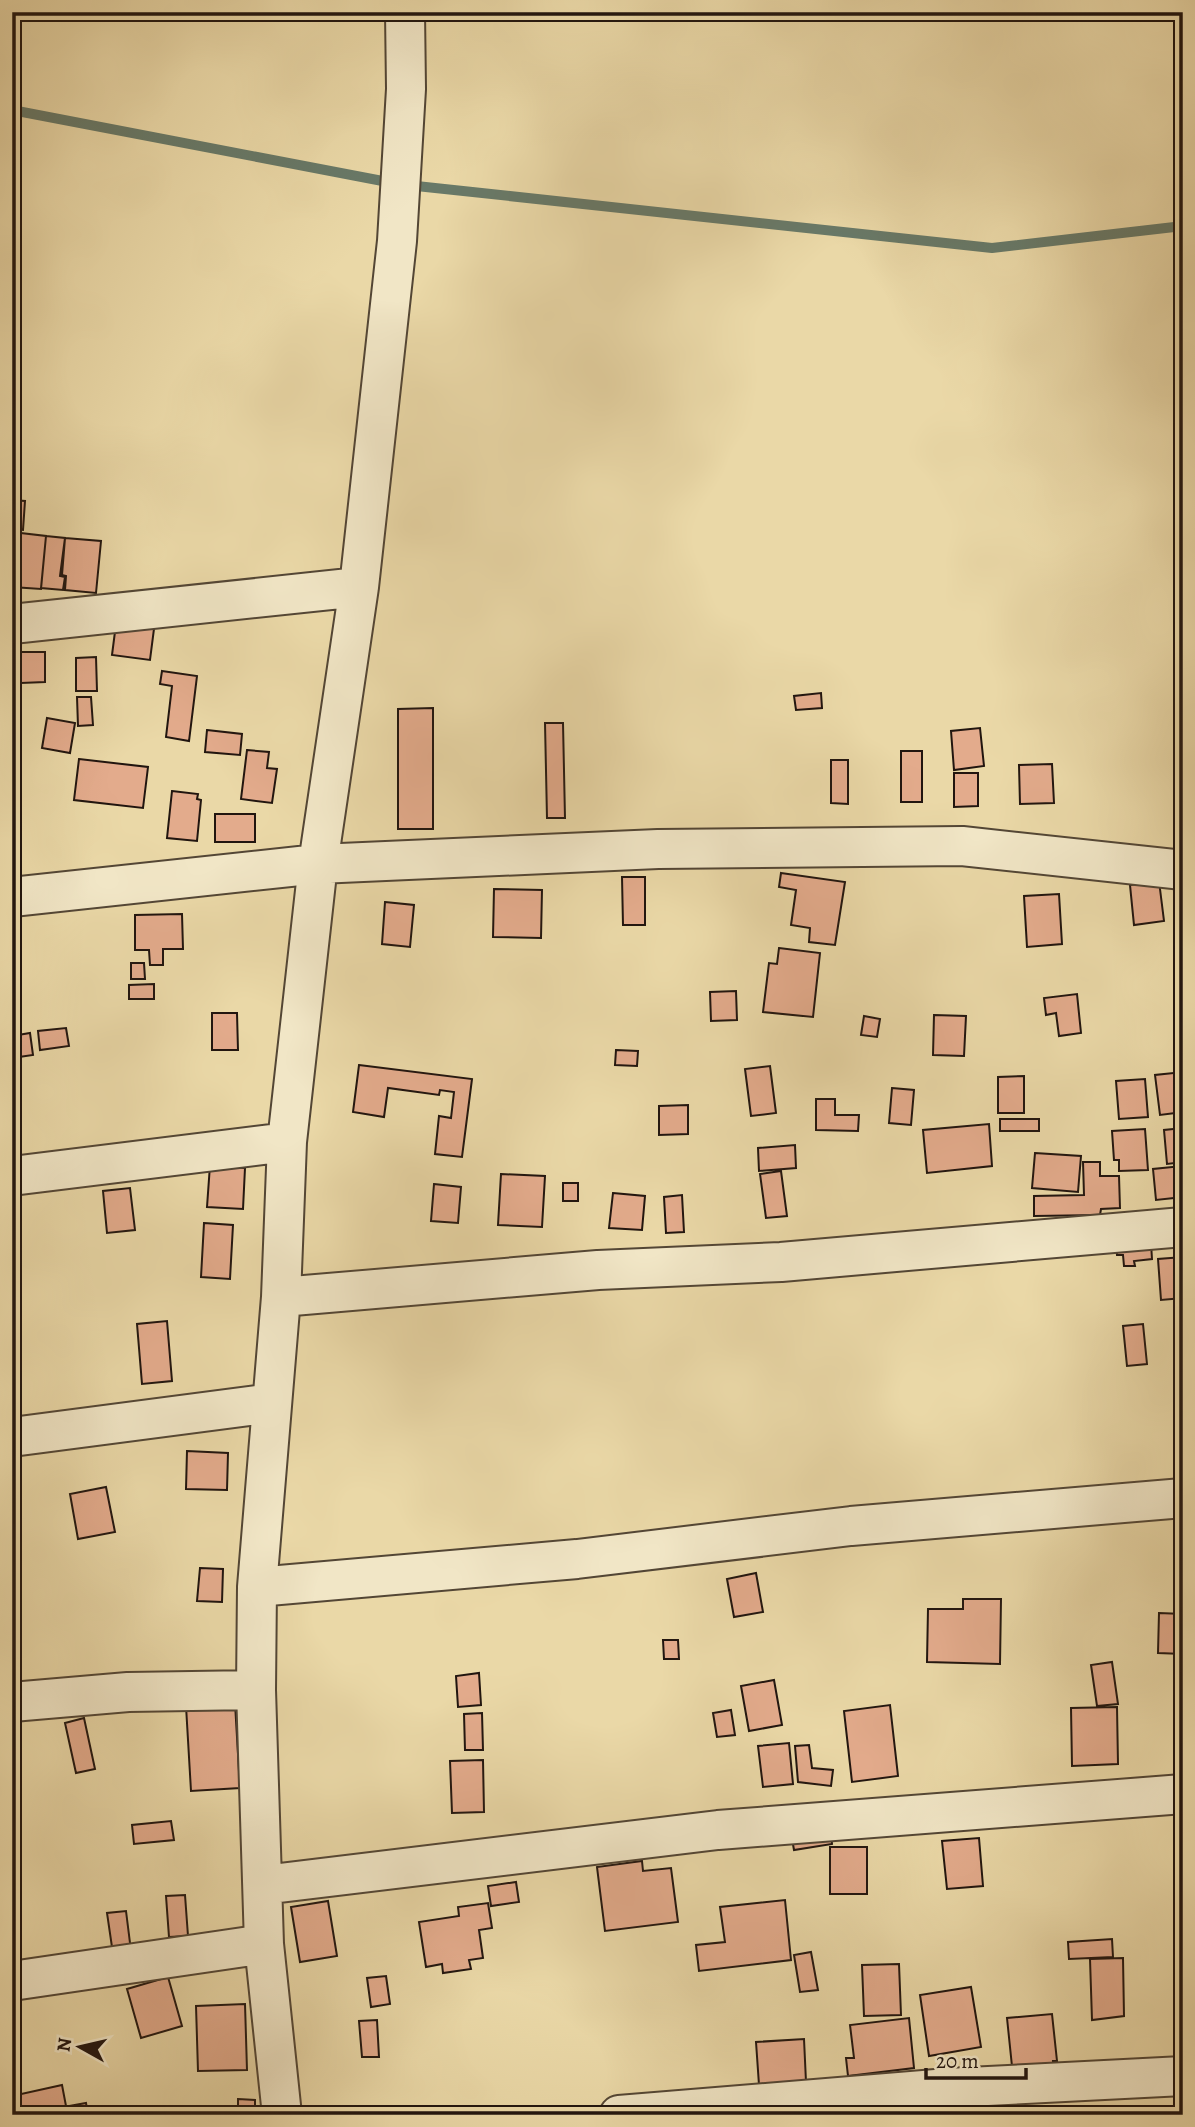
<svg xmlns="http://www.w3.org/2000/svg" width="1195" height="2127" viewBox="0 0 1195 2127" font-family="Alegreya,serif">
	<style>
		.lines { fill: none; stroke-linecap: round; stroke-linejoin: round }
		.stream { stroke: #687968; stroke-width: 10 }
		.building { fill: #e3ab8c; stroke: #21150f; stroke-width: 2 }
		.minor-casing { stroke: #534635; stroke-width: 42 }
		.minor { stroke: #f1e6c6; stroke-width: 38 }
	</style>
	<rect width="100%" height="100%" fill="#ead8a7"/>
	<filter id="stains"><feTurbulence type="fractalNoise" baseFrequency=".00286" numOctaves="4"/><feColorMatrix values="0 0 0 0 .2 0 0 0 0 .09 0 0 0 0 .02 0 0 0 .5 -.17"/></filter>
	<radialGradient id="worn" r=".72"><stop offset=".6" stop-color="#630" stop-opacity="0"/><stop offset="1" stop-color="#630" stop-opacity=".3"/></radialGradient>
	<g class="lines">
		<!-- stream -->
		<path class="stream" d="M12 110 393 183
			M407 185 992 248 1183 226"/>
	</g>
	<!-- building -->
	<path class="building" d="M12 500 25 501 23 530 12 529Z
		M12 532 46 536 41 589 12 587Z
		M46 536 65 538 60 576 65 577 63 590 41 588Z
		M65 538 101 541 96 593 65 590 66 576 62 575Z
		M117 616 155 621 150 660 112 655Z
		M19 652H45V682L21 683Z
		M96 657 97 691H76V658Z
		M162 671 197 676 189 741 166 737 172 686 160 684Z
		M821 693 822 708 796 710 794 696Z
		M77 697H91L93 725 78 726Z
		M433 708V829H398V709Z
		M47 718 75 723 70 753 42 748Z
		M545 723H563L565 818H547Z
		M980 728 984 766 954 770 951 731Z
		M207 730 242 734 240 755 205 752Z
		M247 750 269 752 267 768 277 769 272 803 241 799Z
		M901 751H922V802H901Z
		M79 759 148 767 143 808 74 800Z
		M831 760H848V804L831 803Z
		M1052 764 1054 803 1020 804 1019 765Z
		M954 773H978V806L954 807Z
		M172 791 198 794 197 799 201 800 197 841 167 838Z
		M215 814H255V842H215Z
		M781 873 845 882 835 945 809 942 810 928 791 925 796 890 779 887Z
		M622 877H645V925H623Z
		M1159 881 1164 921 1134 925 1130 885Z
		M494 889 542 890 541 938 493 937Z
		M1059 894 1062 944 1027 947 1024 896Z
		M385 902 414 905 410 947 382 944Z
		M182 914 183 949H163V965H150L149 950H135V915Z
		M779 948 820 953 813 1017 763 1012 769 963 777 964Z
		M131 963H144L145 979H131Z
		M154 984V999H129V985Z
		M736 991 737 1020 711 1021 710 992Z
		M1077 994 1081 1033 1059 1036 1056 1013 1046 1015 1044 998Z
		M212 1013H237L238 1050H212Z
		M934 1015 966 1016 964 1056 933 1055Z
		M864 1016 880 1019 877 1037 861 1035Z
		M66 1028 69 1046 40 1050 38 1031Z
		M30 1033 33 1055 12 1058V1036Z
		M616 1050 638 1051 637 1066 615 1065Z
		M359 1065 472 1079 462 1157 435 1154 439 1116 451 1118 454 1092 440 1090 439 1095 388 1088 384 1117 353 1112Z
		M770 1066 776 1113 751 1116 745 1069Z
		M1183 1072V1112L1160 1115 1155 1075Z
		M1024 1076V1113H998V1077Z
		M1145 1079 1148 1117 1119 1119 1116 1081Z
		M892 1088 914 1090 911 1125 889 1123Z
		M816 1099H835V1115H859L858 1131 816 1130Z
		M688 1105V1134L659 1135V1106Z
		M1000 1119H1039V1131H1000Z
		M989 1124 992 1166 927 1173 923 1130Z
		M1183 1128V1162L1167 1164 1164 1130Z
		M1145 1129 1148 1170 1119 1171V1160H1114L1112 1131Z
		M795 1145 796 1168 759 1171 758 1148Z
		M1035 1153 1081 1156 1078 1192 1032 1188Z
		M1083 1162H1100V1176H1119L1120 1208 1101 1209 1100 1215 1034 1216V1196L1084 1195Z
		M210 1165 245 1168 243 1209 207 1207Z
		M1182 1166 1183 1197 1156 1200 1153 1169Z
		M781 1171 787 1216 766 1218 760 1174Z
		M501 1174 545 1176 542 1227 498 1225Z
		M563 1183H578V1201H563Z
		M434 1184 461 1187 458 1223 431 1221Z
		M130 1188 135 1230 107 1233 103 1191Z
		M613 1193 645 1196 642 1230 609 1228Z
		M682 1195 684 1232 666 1233 664 1197Z
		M15 1200 19 1226 12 1227V1201Z
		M204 1223 233 1225 230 1279 201 1277Z
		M1151 1243 1152 1259 1134 1261 1135 1266H1124L1123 1255H1117L1116 1245Z
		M1183 1257V1298L1161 1300 1158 1259Z
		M167 1321 172 1381 142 1384 137 1324Z
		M1143 1324 1147 1364 1127 1366 1123 1326Z
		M1183 1334V1359H1178L1175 1335Z
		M1183 1432V1456H1180L1177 1433Z
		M187 1451 228 1453 227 1490 186 1489Z
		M106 1487 115 1532 78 1539 70 1494Z
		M200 1568 223 1569 222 1602 197 1601Z
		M756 1573 763 1612 734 1617 727 1579Z
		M963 1599H1001L1000 1664 927 1662 928 1609H963Z
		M1159 1613 1183 1614V1654L1158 1653Z
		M663 1640H678L679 1659H664Z
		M1112 1662 1118 1704 1097 1706 1091 1665Z
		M479 1673 481 1705 458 1707 456 1676Z
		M774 1680 782 1725 749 1731 741 1686Z
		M235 1703 240 1788 191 1791 186 1706Z
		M890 1705 898 1776 852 1782 844 1711Z
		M1117 1707 1118 1764 1072 1766 1071 1708Z
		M731 1710 735 1735 717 1737 713 1713Z
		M482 1713 483 1750H465L464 1714Z
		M84 1718 95 1769 76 1773 65 1723Z
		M789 1743 793 1784 763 1787 758 1746Z
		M809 1745 812 1768 833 1770 831 1786 798 1782 795 1746Z
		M483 1760 484 1812 452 1813 450 1761Z
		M171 1821 174 1840 134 1844 132 1825Z
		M830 1827 832 1844 794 1850 791 1833Z
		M979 1838 983 1886 947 1889 942 1841Z
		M830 1847H867V1894H830Z
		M642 1861 643 1871 671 1868 678 1922 605 1931 597 1867Z
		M516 1882 519 1902 491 1906 488 1886Z
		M185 1895 188 1936 169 1937 166 1896Z
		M785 1900 791 1960 699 1971 696 1945 725 1942 720 1907Z
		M328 1901 337 1956 300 1962 291 1907Z
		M488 1903 492 1928 479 1930 483 1958 469 1960 471 1969 443 1973 442 1964 426 1967 419 1922 459 1916 458 1907Z
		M126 1911 131 1951 113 1954 107 1913Z
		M1112 1939 1113 1957 1069 1959 1068 1942Z
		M811 1952 818 1990 800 1992 794 1955Z
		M1123 1958 1124 2016 1092 2020 1090 1959Z
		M899 1964 901 2015 864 2016 862 1965Z
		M386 1976 390 2004 371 2007 367 1978Z
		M168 1977 182 2026 141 2038 127 1989Z
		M971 1987 981 2047 929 2056 920 1995Z
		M245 2004 247 2070 198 2071 196 2006Z
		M1052 2014 1057 2061H1053L1054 2073 1013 2076 1007 2018Z
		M909 2018 914 2068 848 2076 846 2058H854L850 2025Z
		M377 2020 379 2057H362L359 2021Z
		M804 2039 806 2082 759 2085 756 2042Z
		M62 2085 66 2106 12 2115V2096Z
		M238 2099 255 2100V2115H238Z
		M86 2103 88 2115H71L69 2106Z
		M160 2110V2115H120V2113Z"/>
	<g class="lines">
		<defs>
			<path id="minor" d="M12 624 359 587
				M12 897 318 864 658 849 962 846 1183 870
				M12 1176 287 1142
				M281 1297 598 1270 781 1262 1183 1227
				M12 1437 272 1403
				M257 1587 577 1559 851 1526 1183 1498
				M12 1702 128 1692 256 1690
				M263 1885 718 1830 1183 1794
				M12 1981 264 1944
				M282 2115 264 1944 256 1690 257 1587 281 1297 287 1142 318 864 359 587 397 241 406 89 405 12
				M619 2115 948 2088 1183 2076"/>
		</defs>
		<!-- minor casing -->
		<use href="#minor" class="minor-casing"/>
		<!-- minor -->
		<use href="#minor" class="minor"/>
	</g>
	<!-- margin -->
	<rect width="1195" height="2127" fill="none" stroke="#ead8a7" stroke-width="42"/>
	<rect x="14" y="14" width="1167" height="2099" fill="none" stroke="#21150f" stroke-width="3.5"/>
	<rect x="21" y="21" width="1153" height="2085" fill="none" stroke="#21150f" stroke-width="2"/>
	<!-- north arrow -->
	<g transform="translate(80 2047) rotate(278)" stroke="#f1e6c6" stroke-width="5" paint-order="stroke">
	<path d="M0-5L12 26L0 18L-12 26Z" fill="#21150f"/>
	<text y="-10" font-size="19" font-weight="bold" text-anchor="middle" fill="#21150f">N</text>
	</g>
	<!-- scale -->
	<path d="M926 2068v10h100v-10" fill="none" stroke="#21150f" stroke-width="3.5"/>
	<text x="936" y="2068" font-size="21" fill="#21150f" stroke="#f1e6c6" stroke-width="5" paint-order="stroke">20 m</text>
	<rect width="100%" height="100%" filter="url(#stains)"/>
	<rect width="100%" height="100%" fill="url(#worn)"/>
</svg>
